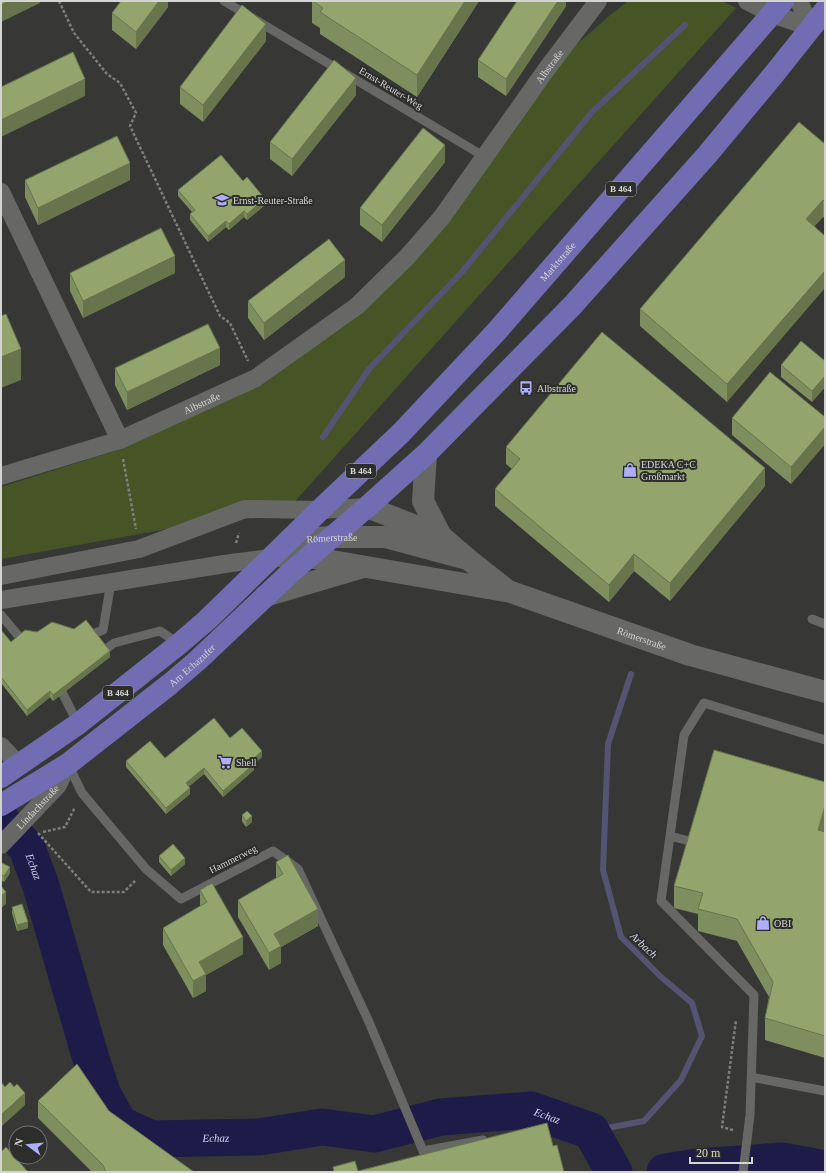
<svg xmlns="http://www.w3.org/2000/svg" width="826" height="1173" viewBox="0 0 826 1173" font-family="'Times New Roman',serif">
	<style>
		.green { fill: #475425 }
		.water { fill: #1f1b48; stroke: #555372 }
		.lines { fill: none; stroke-linecap: round; stroke-linejoin: round }
		.stream { stroke: #555372; stroke-width: 6 }
		.river { stroke: #1f1b48; stroke-width: 37 }
		.path { stroke: #7e7f7d; stroke-width: 2.5; stroke-dasharray: 3 2; stroke-linecap: butt }
		.lane { stroke: #676865; stroke-width: 9 }
		.street { stroke: #676865; stroke-width: 18 }
		.secondary { stroke: #676865; stroke-width: 22 }
		.primary { stroke: #726db2; stroke-width: 22 }
		.wall { fill: #7e8e5e }
		.shaded-wall { fill: #67744c }
		.building { fill: #93a56d; stroke: #67744c }
		.labels { text-anchor: middle; dominant-baseline: central; stroke-width: 4; stroke-linejoin: round; paint-order: stroke }
		.shield { fill: #2d2e2b; stroke: #a2a3a1; stroke-width: 1 }
		.shield-label { font-size: 9px; font-weight: bold; fill: #d4d5d3 }
		.street-label { font-size: 10px; fill: #d4d5d3; stroke: #2d2e2b }
		.poi-label { font-size: 10px; fill: #d4d5d3; stroke: #2d2e2b; text-anchor: start }
		.water-label { font-size: 11px; font-style: italic; fill: #d3d5f5; stroke: #2d2e2b }
	</style>
	<rect width="100%" height="100%" fill="#373835"/>
	<!-- green -->
	<path class="green" d="M628 1H722L736 8 290 507 1 559V487L124 448 264 384 362 308 544 73 608 17Z"/>
	<!-- water -->
	<path class="water" d="M30 844 35 862 41 876V886L26 864 20 851Z"/>
	<g class="lines">
		<!-- stream -->
		<path class="stream" d="M323 437 369 369 462 272 592 112 685 25
			M591 1131 644 1121 681 1080 702 1036 692 1003 660 976 621 937 603 870 608 744 631 674"/>
		<!-- river -->
		<g class="river">
			<path id="s1" d="M1 820 27 848 41 886 91 1059 103 1095 119 1124 152 1139 259 1137 322 1127 374 1134 441 1117 531 1110 591 1131 614 1172"/>
			<path d="M665 1172 697 1167 782 1161 825 1169"/>
		</g>
		<!-- path -->
		<path class="path" d="M59 1 74 33 107 74 120 83 136 113 130 126 220 316 230 323 248 361
			M123 459 136 529
			M236 543 239 533
			M43 832 65 827 75 807
			M38 833 91 892H124L136 880
			M733 1130 722 1127 736 1020"/>
		<!-- lane -->
		<path class="lane" d="M224 1 485 157
			M1 615 26 645
			M812 619 825 624
			M85 637 103 630 111 582
			M98 655 114 643 160 631 179 644
			M61 684 59 686 78 724
			M68 764 82 793 146 869 181 899 273 851 298 869 369 1022 423 1151 430 1172
			M670 836 693 842
			M751 1077 825 1091
			M423 1151 483 1140
			M743 1172 750 1115 754 995 661 901 684 735 704 703 825 740"/>
		<!-- street -->
		<g class="street">
			<path d="M747 1 772 14 810 27"/>
			<path d="M799 1 810 27"/>
			<path d="M1 192 120 440"/>
			<path id="s2" d="M1 476 120 440 256 378 357 306 408 256 442 217 546 70 598 1"/>
			<path d="M1 576 139 549 245 509 320 510 367 507"/>
			<path d="M1 600 231 563 271 558 309 557"/>
			<path d="M1 746 19 765"/>
			<path id="s3" d="M1 845 58 785 68 764"/>
		</g>
		<!-- secondary -->
		<g class="secondary">
			<path d="M426 454 423 501 441 536"/>
			<path id="s4" d="M367 507 441 536 469 560 508 591 690 655 825 692"/>
			<path id="s5" d="M289 540 332 537H385L463 558"/>
			<path d="M309 557 505 591"/>
			<path d="M265 596 360 568"/>
		</g>
		<!-- primary -->
		<g class="primary">
			<path id="s6" d="M1 777 78 724 179 644 207 620 320 510 401 433 497 331 783 1"/>
			<path id="s7" d="M1 805 68 764 170 684 198 660 290 573 367 507 426 454 572 306 707 155 775 73 825 10"/>
		</g>
	</g>
	<!-- wall -->
	<path class="wall" d="M168 1V7L136 49 112 30V13Z
		M312 1H479L417 97 320 34V28L312 23Z
		M566 1V6L506 96 478 77V60Z
		M266 41 203 122 180 104V87Z
		M356 95 292 176 270 159V142Z
		M825 144V219L823 217 814 226 727 402 640 326V309Z
		M445 162 382 242 360 225V208Z
		M25 180H130L38 225 25 197Z
		M243 181 265 205 247 220 244 217 229 230 226 227 208 242 190 220V214L192 212 178 196V190Z
		M70 273H175L83 318 70 291Z
		M345 277 264 340 248 318V301Z
		M825 361V387L812 402 781 377V365Z
		M220 365 127 410 115 385V368Z
		M825 417V444L791 484 732 435V418Z
		M506 447 765 486 670 601 634 571 609 602 495 506V489L512 469 506 464Z
		M1 630 11 642 110 657 53 701 50 697 27 716 1 683Z
		M230 738 262 757 254 764V770L223 797 204 774 189 786 190 794 166 814 126 767V761L165 758Z
		M825 782V829L824 831 825 832V1058L765 1040V1018L769 997 737 941 698 931V914L674 908V886Z
		M242 815 252 822 246 827 242 821Z
		M159 856 185 864 171 876 159 862Z
		M276 862 318 926 281 947V963L269 970 238 917V900L276 878Z
		M1 864 10 873 4 882 1 880Z
		M200 890 243 954 206 975V991L193 998 163 945V928L200 906Z
		M12 907 28 928 17 931 12 913Z
		M38 1101 109 1111 194 1172H92L38 1118Z"/>
	<!-- shaded-wall -->
	<path class="shaded-wall" d="M9 1H40V3L1 22V5Z
		M159 1H168V7L136 49V32Z
		M465 1H479L417 97V75Z
		M558 1H566V6L506 96V79Z
		M266 24V41L203 122V105Z
		M356 78V95L292 176V159Z
		M85 79V96L1 137V120Z
		M445 145V162L382 242V225Z
		M130 163V180L38 225V208Z
		M265 199V205L247 220V214Z
		M823 200V217L806 236V219Z
		M244 211V217L229 230V224Z
		M226 221V227L208 242V236Z
		M175 256V273L83 318V301Z
		M345 260V277L264 340V323Z
		M825 271V288L727 402V384Z
		M220 348V365L127 410V392Z
		M21 349V380L1 388V357Z
		M825 376V387L812 402V391Z
		M825 427V444L791 484V467Z
		M765 468V486L670 601V583Z
		M634 554V571L609 602V585Z
		M110 651V657L53 701V695Z
		M50 691V697L27 716V710Z
		M262 751V757L251 766V761Z
		M254 764V770L223 797V791Z
		M204 768V774L186 789V783Z
		M190 788V794L166 814V808Z
		M825 806V829L818 852V830Z
		M252 816V822L246 827V821Z
		M185 858V864L171 876V870Z
		M10 867V873L4 882V876Z
		M6 892V904L1 908V896Z
		M318 909V926L281 947V963L269 970V953L274 934Z
		M28 922V928L17 931V925Z
		M243 937V954L206 975V991L193 998V981L199 962Z
		M25 1093V1105L1 1127V1115Z"/>
	<!-- building -->
	<path class="building" d="M1 1H9L1 5Z
		M121 1H159L136 32 112 13Z
		M313 1H465L417 75 320 12 323 8Z
		M517 1H558L506 79 478 60Z
		M242 5 266 24 203 105 180 87Z
		M73 52 85 79 1 120V87Z
		M334 60 356 78 292 159 270 142Z
		M799 122 825 144V202L823 200 806 219 825 236V271L727 384 640 309Z
		M423 128 445 145 382 225 360 208Z
		M117 136 130 163 38 208 25 180Z
		M221 155 243 181 247 177 265 199 247 214 244 211 229 224 226 221 208 236 190 214 195 210 178 190Z
		M161 228 175 256 83 301 70 273Z
		M329 239 345 260 264 323 248 301Z
		M6 314 21 349 1 357V316Z
		M208 324 220 348 127 392 115 368Z
		M602 332 765 468 670 583 634 554 609 585 495 489 520 459 506 447Z
		M801 341 825 361V376L812 391 781 365Z
		M770 372 825 417V427L791 467 732 418Z
		M86 620 110 651 53 695 50 691 27 710 1 677V630L11 642 25 630 37 632 52 622 74 629Z
		M214 718 230 738 242 728 262 751 251 761 254 764 223 791 204 768 186 783 190 788 166 808 126 761 150 741 165 758Z
		M714 750 825 782V806L818 830 825 832V1036L765 1018 773 982 737 919 698 909 703 893 674 886Z
		M247 811 252 816 246 821 242 815Z
		M173 844 185 858 171 870 159 856Z
		M288 855 318 909 274 934 281 946 269 953 238 900 283 874 276 862Z
		M2 863 10 867 4 876 1 875V864Z
		M212 883 243 937 199 962 206 974 193 981 163 928 207 902 200 890Z
		M1 886 6 892 1 896Z
		M22 904 28 922 17 925 12 907Z
		M77 1064 109 1111 194 1172H106L103 1165 38 1101Z
		M1 1082 5 1087 10 1082 14 1087 17 1084 25 1093 1 1115Z
		M547 1123 553 1146 557 1145 564 1172H334L333 1167 355 1161 358 1171Z
		M6 1147 28 1172H1V1152Z"/>
	<!-- icons -->
	<defs>
		<symbol id="school-bare" viewBox="-9 -9 18 18"><path d="M0-5L7-2L0 1L-7-2ZM-4 1L0 2.5L4 1V4Q0 6-4 4Z" fill="#aeaefb" stroke="#2d2e2b" stroke-width="2.5" paint-order="stroke"/></symbol>
		<symbol id="bus-bare" viewBox="-9 -9 18 18"><path d="M-5-6H5V4H4V6H2V4H-2V6H-4V4H-5ZM-3.5-4V0h7V-4ZM-3.5 1.2v1.5H-2V1.2ZM2 1.2v1.5H3.5V1.2Z" fill="#aeaefb" stroke="#2d2e2b" stroke-width="2.5" paint-order="stroke"/></symbol>
		<symbol id="shop-bare" viewBox="-9 -9 18 18"><path d="M-5-2.5h2.3a2.7 3.5 0 0 1 5.4 0H5L5.5 6h-11ZM-1.5-2.5h3a1.5 2.3 0 0 0-3 0Z" fill="#aeaefb" stroke="#2d2e2b" stroke-width="2.5" paint-order="stroke"/></symbol>
		<symbol id="supermarket-bare" viewBox="-9 -9 18 18"><path d="M-6-5.5h2.5l.6 2H6L4.5 2H-2.5L-4.4-4H-6ZM-1.5 3.2a1.3 1.3 0 1 0 .1 0ZM3 3.2a1.3 1.3 0 1 0 .1 0Z" fill="#aeaefb" stroke="#2d2e2b" stroke-width="2.5" paint-order="stroke"/></symbol>
	</defs>
	<g fill-rule="evenodd">
		<use href="#school-bare" x="212" y="190" width="20" height="20"/>
		<use href="#bus-bare" x="516" y="378" width="20" height="20"/>
		<use href="#shop-bare" x="620" y="460" width="20" height="20"/>
		<use href="#supermarket-bare" x="215" y="752" width="20" height="20"/>
		<use href="#shop-bare" x="753" y="913" width="20" height="20"/>
	</g>
	<g class="labels">
		<!-- shield labels -->
		<g class="shield">
			<rect x="606" y="182" width="30" height="14" rx="3"/>
			<rect x="346" y="464" width="30" height="14" rx="3"/>
			<rect x="103" y="686" width="30" height="14" rx="3"/>
		</g>
		<g class="shield-label">
			<text x="621" y="189">B 464</text>
			<text x="361" y="471">B 464</text>
			<text x="118" y="693">B 464</text>
		</g>
		<!-- street labels -->
		<g class="street-label">
			<text stroke="none"><textPath href="#s2" startOffset="706">Albstraße</textPath></text>
			<text transform="translate(391 88) rotate(31)">Ernst-Reuter-Weg</text>
			<text stroke="none"><textPath href="#s6" startOffset="761">Marktstraße</textPath></text>
			<text stroke="none"><textPath href="#s2" startOffset="214">Albstraße</textPath></text>
			<text stroke="none"><textPath href="#s5" startOffset="43">Römerstraße</textPath></text>
			<text stroke="none"><textPath href="#s4" startOffset="308">Römerstraße</textPath></text>
			<text stroke="none"><textPath href="#s7" startOffset="237">Am Echazufer</textPath></text>
			<text stroke="none"><textPath href="#s3" startOffset="53">Lindachstraße</textPath></text>
			<text transform="translate(233 859) rotate(-27)">Hammerweg</text>
		</g>
		<!-- poi labels -->
		<g class="poi-label">
			<text x="233" y="200">Ernst-Reuter-Straße</text>
			<text x="537" y="388">Albstraße</text>
			<text x="641" y="464">EDEKA C+C<tspan x="641" dy="12">Großmarkt</tspan></text>
			<text x="236" y="762">Shell</text>
			<text x="774" y="923">OBI</text>
		</g>
		<!-- water labels -->
		<g class="water-label">
			<text stroke="none"><textPath href="#s1" startOffset="58">Echaz</textPath></text>
			<text transform="translate(644 945) rotate(43)">Arbach</text>
			<text stroke="none"><textPath href="#s1" startOffset="766">Echaz</textPath></text>
			<text stroke="none"><textPath href="#s1" startOffset="430">Echaz</textPath></text>
		</g>
	</g>
	<!-- border -->
	<rect width="826" height="1173" fill="none" stroke="#d4d5d3" stroke-width="4"/>
	<!-- north arrow -->
	<g transform="translate(28 1145) rotate(286)"><circle r="19" fill="#2d2e2b" stroke="#70716e"/>
	<path d="M0-3L7 15L0 10L-7 15Z" fill="#aeaefb"/>
	<text y="-6" font-size="11" font-weight="bold" text-anchor="middle" fill="#d4d5d3">N</text>
	</g>
	<!-- scale -->
	<path d="M690 1157v6h62v-6" fill="none" stroke="#d4d5d3" stroke-width="2"/>
	<text x="696" y="1157" font-size="12" fill="#d4d5d3" stroke="#2d2e2b" stroke-width="3" paint-order="stroke">20 m</text>
</svg>
